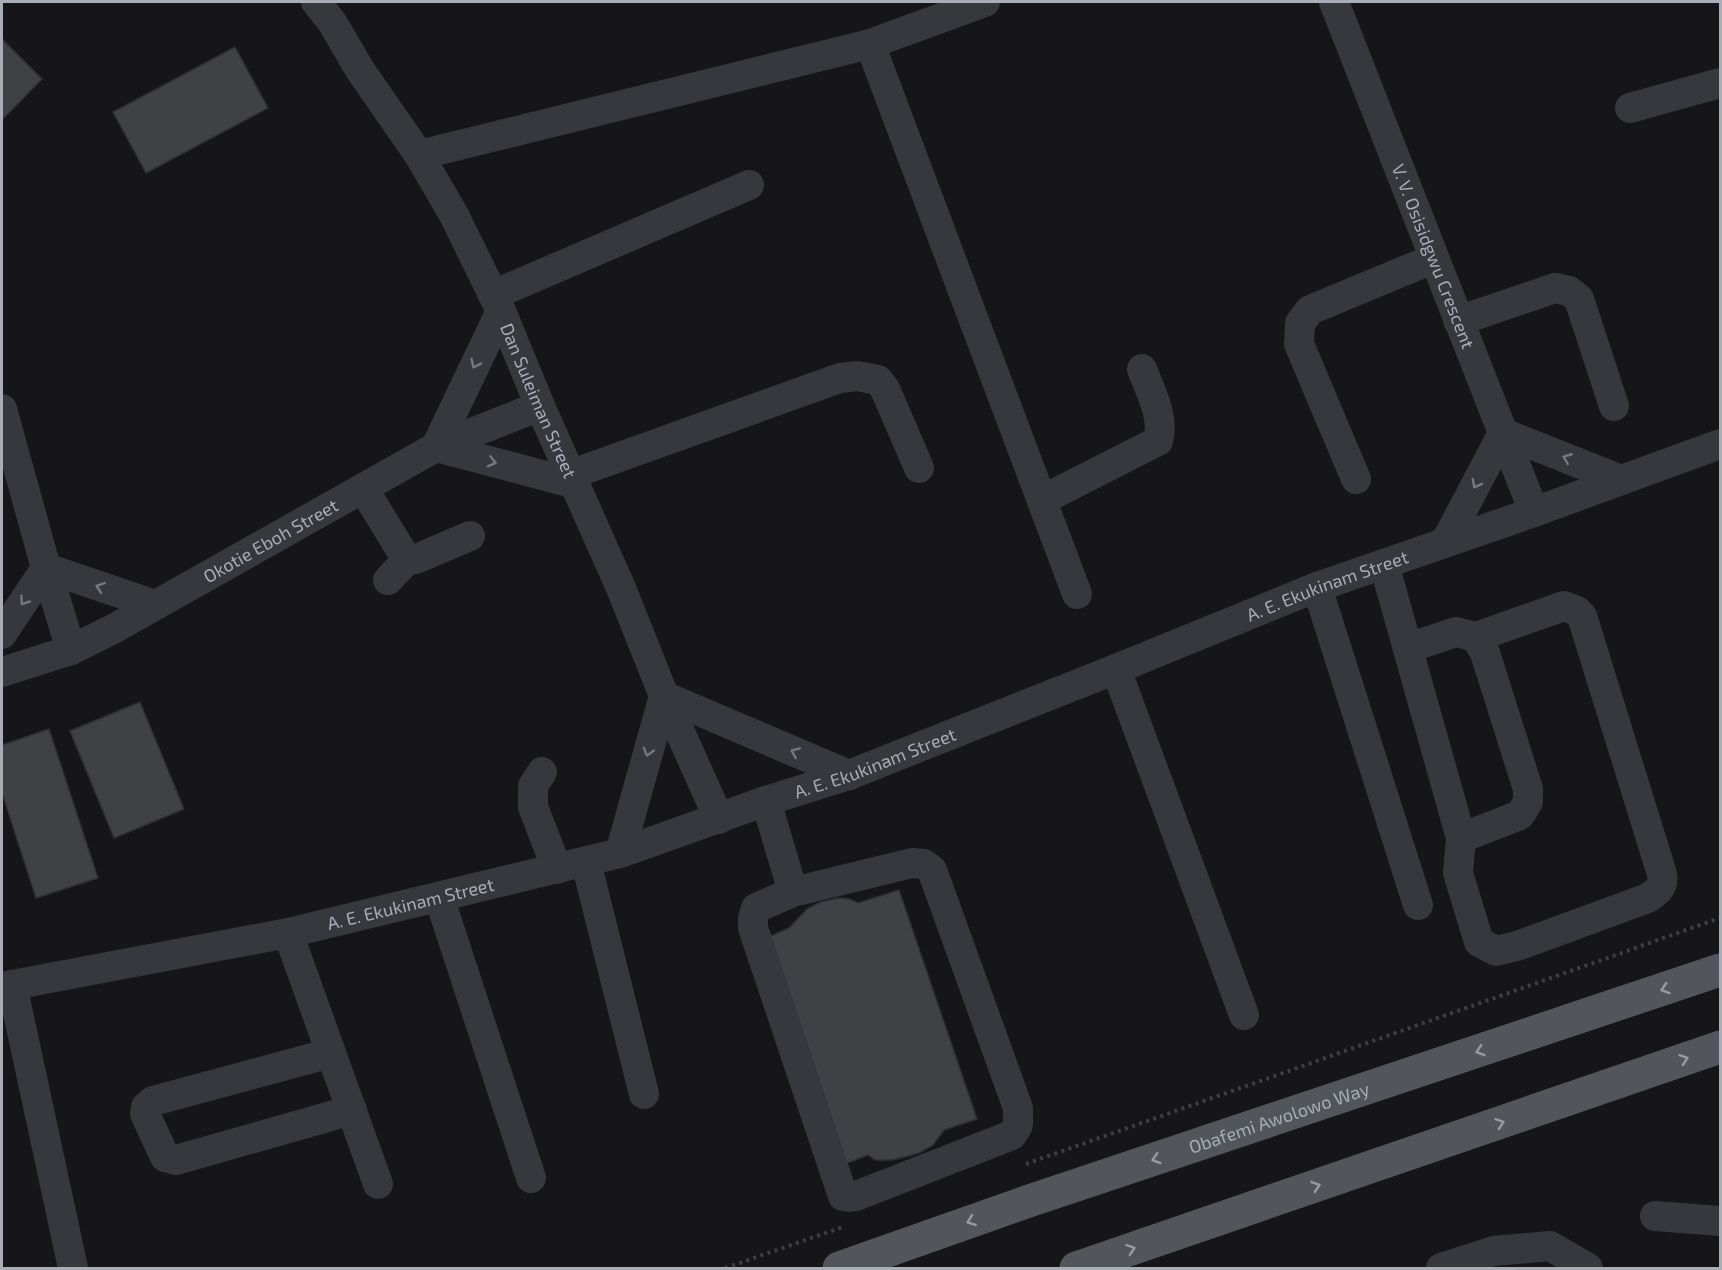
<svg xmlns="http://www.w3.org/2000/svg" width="1722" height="1270" viewBox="0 0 1722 1270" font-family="'Exo 2',sans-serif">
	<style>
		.building { fill: #404145; stroke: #303034; stroke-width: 1.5 }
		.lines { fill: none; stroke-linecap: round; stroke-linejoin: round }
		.path { stroke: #3d3f44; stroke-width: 4; stroke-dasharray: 3 4.5; stroke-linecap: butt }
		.minor { stroke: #37383d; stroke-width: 30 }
		.major { stroke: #53555c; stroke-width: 33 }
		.oneway { stroke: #757881 }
		.oneway2 { stroke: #979ba6 }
		.labels { text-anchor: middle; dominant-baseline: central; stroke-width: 4.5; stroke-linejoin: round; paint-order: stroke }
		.street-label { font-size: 18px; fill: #a8adb8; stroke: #111113 }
	</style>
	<rect width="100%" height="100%" fill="#161618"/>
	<!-- building -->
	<path class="building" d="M2 39 42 79 2 120Z
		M235 47 268 108 146 173 113 112Z
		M140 702 184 809 114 838 70 731Z
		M49 729 98 878 36 898 2 793V745Z
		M899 890 977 1119 944 1130 933 1145 919 1153 893 1160H875L868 1155 837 1167 757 942 789 928 807 909 821 902 838 898 849 899 858 903Z"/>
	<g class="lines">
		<!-- path -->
		<path class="path" d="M1026 1164 1720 918
			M725 1268 843 1227"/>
		<!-- minor -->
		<g class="minor">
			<path id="s1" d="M316 2 332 22 360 70 419 155 454 215 501 311 540 406 621 588 664 696 719 819"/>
			<path id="s2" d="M1334 2 1534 512"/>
			<path d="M870 44 1077 594"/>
			<path d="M1630 108 1720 83"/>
			<path d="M419 155 870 44 985 2"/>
			<path d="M493 295 749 185"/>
			<path d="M501 311 436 447 576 484"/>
			<path d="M1458 321 1555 288 1569 291 1579 299 1614 406"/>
			<path d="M2 409 46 568 71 650"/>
			<path d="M572 474 840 378 857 376 878 380 885 389 919 468"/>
			<path d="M1356 479 1299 344 1300 323 1310 310 1433 259"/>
			<path d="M363 488 407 560 416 559 470 536"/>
			<path d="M1042 500 1158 441C1165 417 1150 391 1142 369"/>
			<path d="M1445 543 1503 433 1621 480"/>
			<path d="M1384 564 1461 838 1458 873 1479 942 1496 951 1517 946 1648 898C1658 891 1664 887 1662 874L1582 616 1577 611 1564 606 1476 637"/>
			<path d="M388 580 407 560"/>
			<path d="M1317 587 1418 905"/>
			<path d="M2 634 46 568 155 605"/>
			<path d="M1408 648 1456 632 1476 637 1485 653 1528 789V802L1520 815 1461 838"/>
			<path d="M1116 669 1244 1015"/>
			<path id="s3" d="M2 672 71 650 115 628 436 447 540 406"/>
			<path d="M542 772 533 786V807L557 869"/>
			<path d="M766 801 793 892 756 908 753 918V928L843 1196 849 1197 856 1196 1012 1135 1018 1125V1108L932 870 924 864 912 863 793 892"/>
			<path d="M620 853 664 696 849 775"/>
			<path d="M586 862 644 1094"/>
			<path d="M439 897 531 1178"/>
			<path d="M288 933 378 1184"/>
			<path d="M12 985 73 1268"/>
			<path id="s4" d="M2 987 288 933 620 853 766 801 849 775 1116 669 1317 587 1534 512 1720 444"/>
			<path d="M331 1053 153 1101 146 1107 145 1114 165 1157 176 1160 352 1110"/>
			<path d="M1655 1216 1720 1221"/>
			<path d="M1441 1268 1494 1251 1550 1246 1588 1268"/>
		</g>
		<!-- major -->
		<g class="major">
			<path id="s5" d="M839 1268 1029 1201 1720 970"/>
			<path d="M1076 1268 1720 1047"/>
		</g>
	</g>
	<!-- one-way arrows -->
	<defs><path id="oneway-chevron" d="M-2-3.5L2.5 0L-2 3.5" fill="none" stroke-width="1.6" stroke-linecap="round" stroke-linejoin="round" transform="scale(1.5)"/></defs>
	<g class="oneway">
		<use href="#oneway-chevron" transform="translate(475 364) rotate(116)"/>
		<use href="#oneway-chevron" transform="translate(1567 458) rotate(-158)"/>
		<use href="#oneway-chevron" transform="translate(492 462) rotate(15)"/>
		<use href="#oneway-chevron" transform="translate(1476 484) rotate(118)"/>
		<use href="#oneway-chevron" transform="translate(100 587) rotate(-161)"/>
		<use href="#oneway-chevron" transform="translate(24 601) rotate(124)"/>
		<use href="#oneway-chevron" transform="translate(648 752) rotate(106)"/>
		<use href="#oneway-chevron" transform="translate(795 752) rotate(-157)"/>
	</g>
	<g class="oneway2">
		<use href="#oneway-chevron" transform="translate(1665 989) rotate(162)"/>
		<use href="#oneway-chevron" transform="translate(1480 1051) rotate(162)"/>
		<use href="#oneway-chevron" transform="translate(1684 1059) rotate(-19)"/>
		<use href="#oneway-chevron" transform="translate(1500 1123) rotate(-19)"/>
		<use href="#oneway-chevron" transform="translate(1156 1159) rotate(162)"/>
		<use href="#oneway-chevron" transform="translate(1316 1186) rotate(-19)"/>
		<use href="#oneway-chevron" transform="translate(971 1221) rotate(160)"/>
		<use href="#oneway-chevron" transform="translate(1131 1249) rotate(-19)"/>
	</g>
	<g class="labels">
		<!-- street labels -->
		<g class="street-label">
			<text stroke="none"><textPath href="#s2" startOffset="273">V. V. Osisidgwu Crescent</textPath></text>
			<text stroke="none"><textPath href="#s1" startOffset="458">Dan Suleiman Street</textPath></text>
			<text stroke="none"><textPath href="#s3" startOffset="300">Okotie Eboh Street</textPath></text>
			<text stroke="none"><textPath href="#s4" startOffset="1389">A. E. Ekukinam Street</textPath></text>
			<text stroke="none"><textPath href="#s4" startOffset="903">A. E. Ekukinam Street</textPath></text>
			<text stroke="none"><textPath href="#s4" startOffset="417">A. E. Ekukinam Street</textPath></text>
			<text stroke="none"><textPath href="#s5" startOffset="465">Obafemi Awolowo Way</textPath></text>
		</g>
	</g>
	<!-- border -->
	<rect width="1722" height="1270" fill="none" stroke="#a8adb8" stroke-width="6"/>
</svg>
